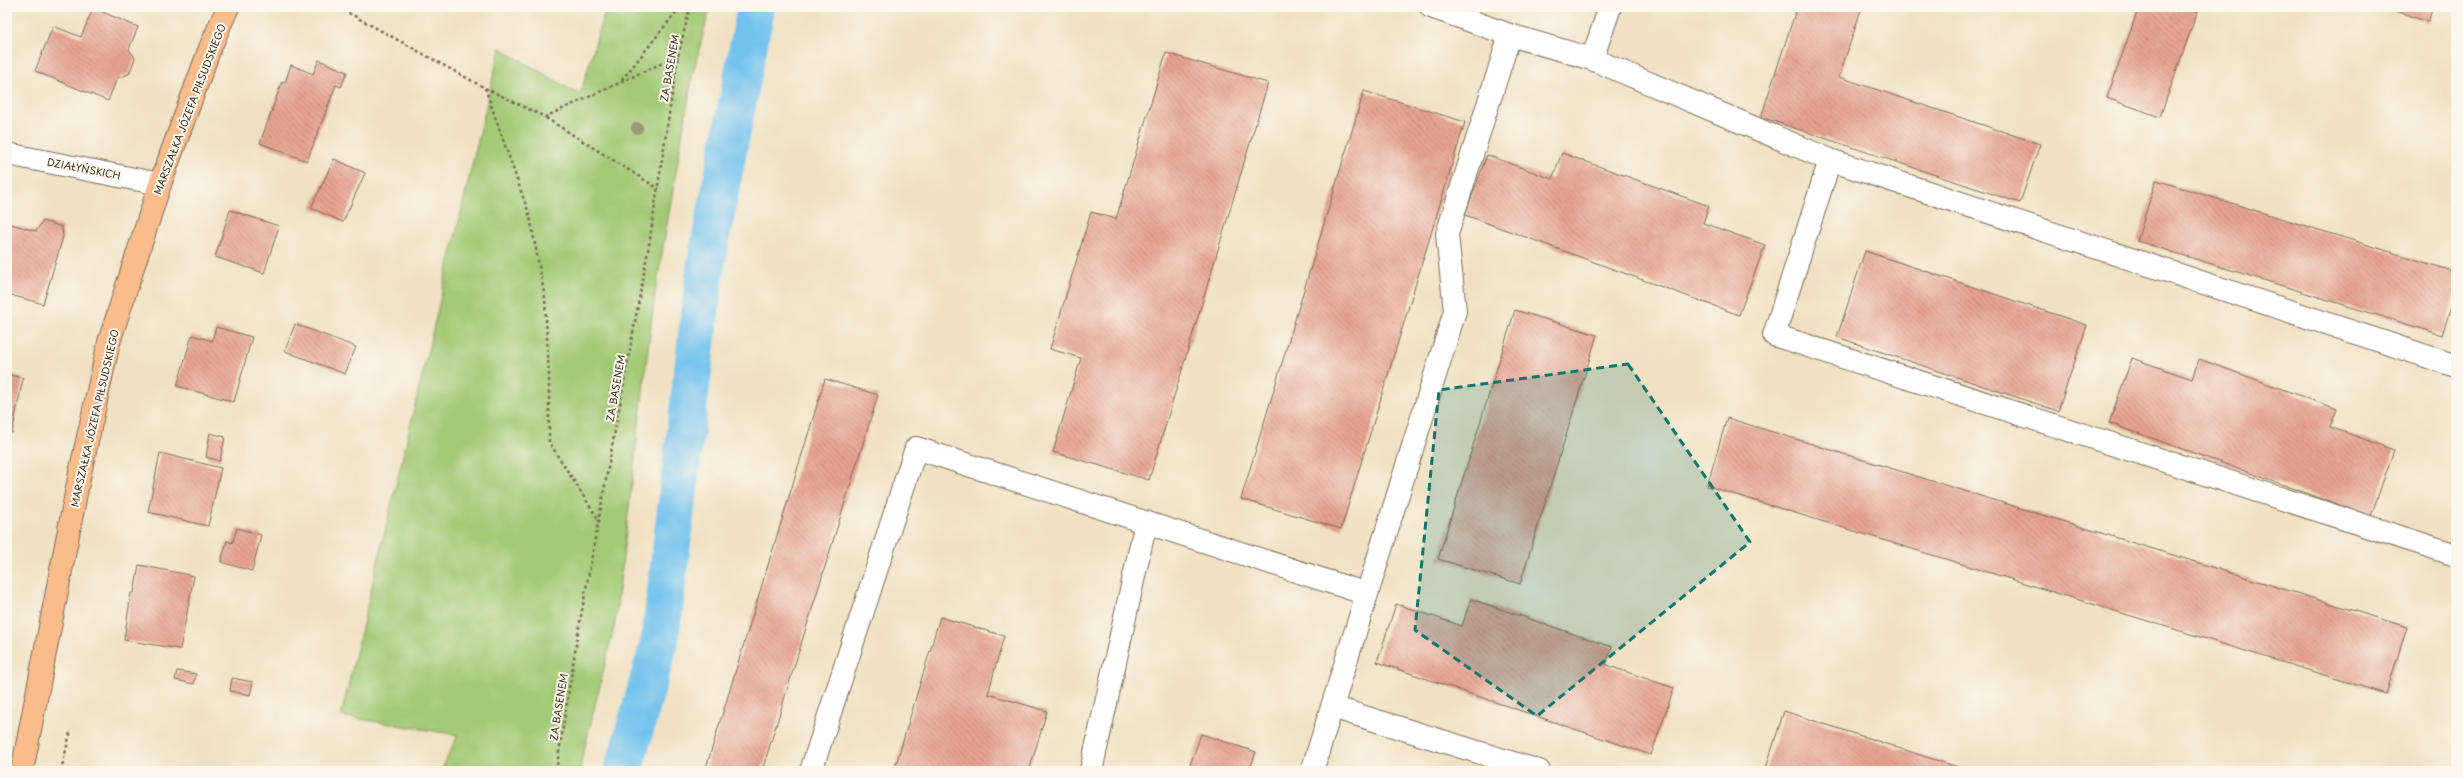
<svg xmlns="http://www.w3.org/2000/svg" width="2463" height="778" viewBox="0 0 2463 778" font-family="'Playpen Sans',sans-serif">
	<style>
		.green { fill: #a2c974; stroke: #6e7a49 }
		.lines { fill: none; stroke-linecap: round; stroke-linejoin: round }
		.canal { stroke: #73c2ee; stroke-width: 38 }
		.building { fill: url(#building-back-hatch) }
		.minor-casing { stroke: #7a6a57; stroke-width: 24 }
		.major-casing { stroke: #7a6a57; stroke-width: 24 }
		.path { stroke: #7a6a57; stroke-width: 2.5; stroke-dasharray: 3 3; stroke-linecap: butt }
		.minor { stroke: #fff; stroke-width: 22 }
		.major { stroke: #fabc8b; stroke-width: 22 }
		.tree { fill: #9e9776 }
		.marked { fill: #0f766e; fill-opacity: 0.2; stroke: #0f766e; stroke-width: 3; stroke-dasharray: 8 5; stroke-linejoin: round }
		.labels { text-anchor: middle; dominant-baseline: central; stroke-width: 4; stroke-linejoin: round; paint-order: stroke }
		.street-label { font-size: 10px; fill: #3b2a1e; stroke: #fbf7ec }
	</style>
	<defs>
		<pattern id="building-back-hatch" width="6" height="6" patternUnits="userSpaceOnUse"><rect width="6" height="6" fill="#e7a390"/><path d="M-1 5l2 2M0 0l6 6M5-1l2 2" fill="none" stroke="#bc8575"/></pattern>
	</defs>
	<rect width="100%" height="100%" fill="#fbf7ec"/>
	<filter id="ink" filterUnits="userSpaceOnUse"><feTurbulence type="fractalNoise" baseFrequency=".025" numOctaves="2"/><feDisplacementMap in="SourceGraphic" scale="8" xChannelSelector="R" yChannelSelector="G"/><feConvolveMatrix kernelMatrix="1 2 1 2 8 2 1 2 1" color-interpolation-filters="sRGB"/></filter>
	<filter id="wash" filterUnits="userSpaceOnUse"><feTurbulence type="fractalNoise" baseFrequency=".012" numOctaves="4" result="noise"/><feDisplacementMap in="SourceGraphic" scale="16" xChannelSelector="R" yChannelSelector="G"/><feGaussianBlur stdDeviation="0.9" result="paint"/><feColorMatrix in="noise" values="0 0 0 0 0 0 0 0 0 0 0 0 0 0 0 0 0 1.4 0 .05"/><feComposite in="paint" operator="in"/></filter>
	<g filter="url(#wash)">
		<rect width="100%" height="100%" fill="#f0e1c2"/>
		<!-- green -->
		<path class="green" d="M606 7H710L693 73 654 300 615 623 579 771H441L458 735 341 716 500 48 580 95Z"/>
		<g class="lines">
			<!-- canal -->
			<path class="canal" d="M623 771 660 640 706 263 756 7"/>
		</g>
		<g id="blocks">
			<!-- building -->
			<path class="building" d="M1797 7H1862L1839 77 2040 144 2020 203 1761 117Z
				M2139 7H2199L2160 117 2107 98Z
				M2384 7H2433L2428 22Z
				M93 8 138 27 129 49 135 58 129 74 117 78 108 101 35 71 53 26 81 37Z
				M1166 53 1268 83 1149 480 1053 452 1081 358 1050 349 1091 212 1116 219Z
				M319 60 347 72 341 87 336 85 307 161 260 143 282 82 285 83 291 65 313 74Z
				M1364 91 1465 122 1341 529 1241 499Z
				M1562 153 1709 206 1703 223 1765 245 1739 315 1465 215 1487 155 1552 179Z
				M334 159 365 173 343 222 311 208Z
				M2156 180 2456 272V291L2442 335 2137 241Z
				M230 210 279 226 264 273 215 257Z
				M43 221 62 227 63 237 43 304 7 294V223L36 231Z
				M1865 251 2087 325 2058 411 1837 337Z
				M1515 310 1597 335 1520 584 1438 559Z
				M295 324 356 347 345 374 285 351Z
				M216 327 252 337 234 402 177 386 192 335 212 341Z
				M2132 358 2192 379 2199 359 2337 409 2330 427 2394 450 2371 516 2109 423Z
				M7 374 23 378 12 433 7 432Z
				M825 379 878 395 762 771H705Z
				M1727 418 2407 627 2386 694 1707 486Z
				M210 433 225 437 220 461 206 457Z
				M160 453 221 468 208 526 148 512Z
				M237 528 261 535 252 571 221 562 227 541 232 543Z
				M139 565 194 576 180 649 124 640 131 593H134Z
				M1471 599 1612 647 1606 665 1674 688 1651 755 1377 662 1396 604 1462 626Z
				M940 617 1004 636 988 694 1047 711 1029 771H894Z
				M177 671 196 674 194 684 175 680Z
				M232 678 253 682 250 695 230 691Z
				M1784 711 1970 771H1765Z
				M1201 734 1256 752 1249 771H1188Z"/>
		</g>
	</g>
	<g filter="url(#ink)">
		<use href="#blocks" fill-opacity="0" stroke="#7a6a57" stroke-width="1"/>
		<g class="lines">
			<defs>
				<path id="minor" d="M1510 35 1592 59 1610 7
					M1592 59 1830 160 2456 366
					M7 154 160 184
					M1830 160 1774 335 2456 555
					M1332 707 1539 771
					M811 771 916 448 1367 594
					M1091 771 1146 522
					M1312 771 1455 311 1447 234 1510 35 1431 7"/>
				<path id="major" d="M22 771 80 473 109 342 160 184 210 48 228 7"/>
			</defs>
			<!-- minor casing -->
			<use href="#minor" class="minor-casing"/>
			<!-- major casing -->
			<use href="#major" class="major-casing"/>
			<!-- path -->
			<path class="path" d="M338 7 485 88 545 117 678 56
				M622 80 680 7
				M485 88 530 217 545 298 549 376V442L600 522
				M546 118 659 189
				M61 771 70 733
				M556 771 579 627 649 245 678 56 690 7"/>
			<!-- minor -->
			<use href="#minor" class="minor"/>
			<!-- major -->
			<use href="#major" class="major"/>
		</g>
		<!-- trees -->
		<circle class="tree" cx="637" cy="128" r="6"/>
	</g>
	<!-- marked area -->
	<path class="marked" d="M1628 364 1750 542 1537 716 1415 630 1439 390Z"/>
	<g class="labels">
		<!-- street labels -->
		<g class="street-label">
			<text transform="translate(669 68) rotate(-80)">ZA BASENEM</text>
			<text transform="translate(189 109) rotate(-69)">MARSZAŁKA JÓZEFA PIŁSUDSKIEGO</text>
			<text transform="translate(84 168) rotate(11)">DZIAŁYŃSKICH</text>
			<text transform="translate(615 388) rotate(-80)">ZA BASENEM</text>
			<text transform="translate(94 418) rotate(-77)">MARSZAŁKA JÓZEFA PIŁSUDSKIEGO</text>
			<text transform="translate(558 707) rotate(-81)">ZA BASENEM</text>
		</g>
	</g>
	<!-- margin -->
	<rect width="2463" height="778" fill="none" stroke="#fbf7ec" stroke-width="24"/>
</svg>
